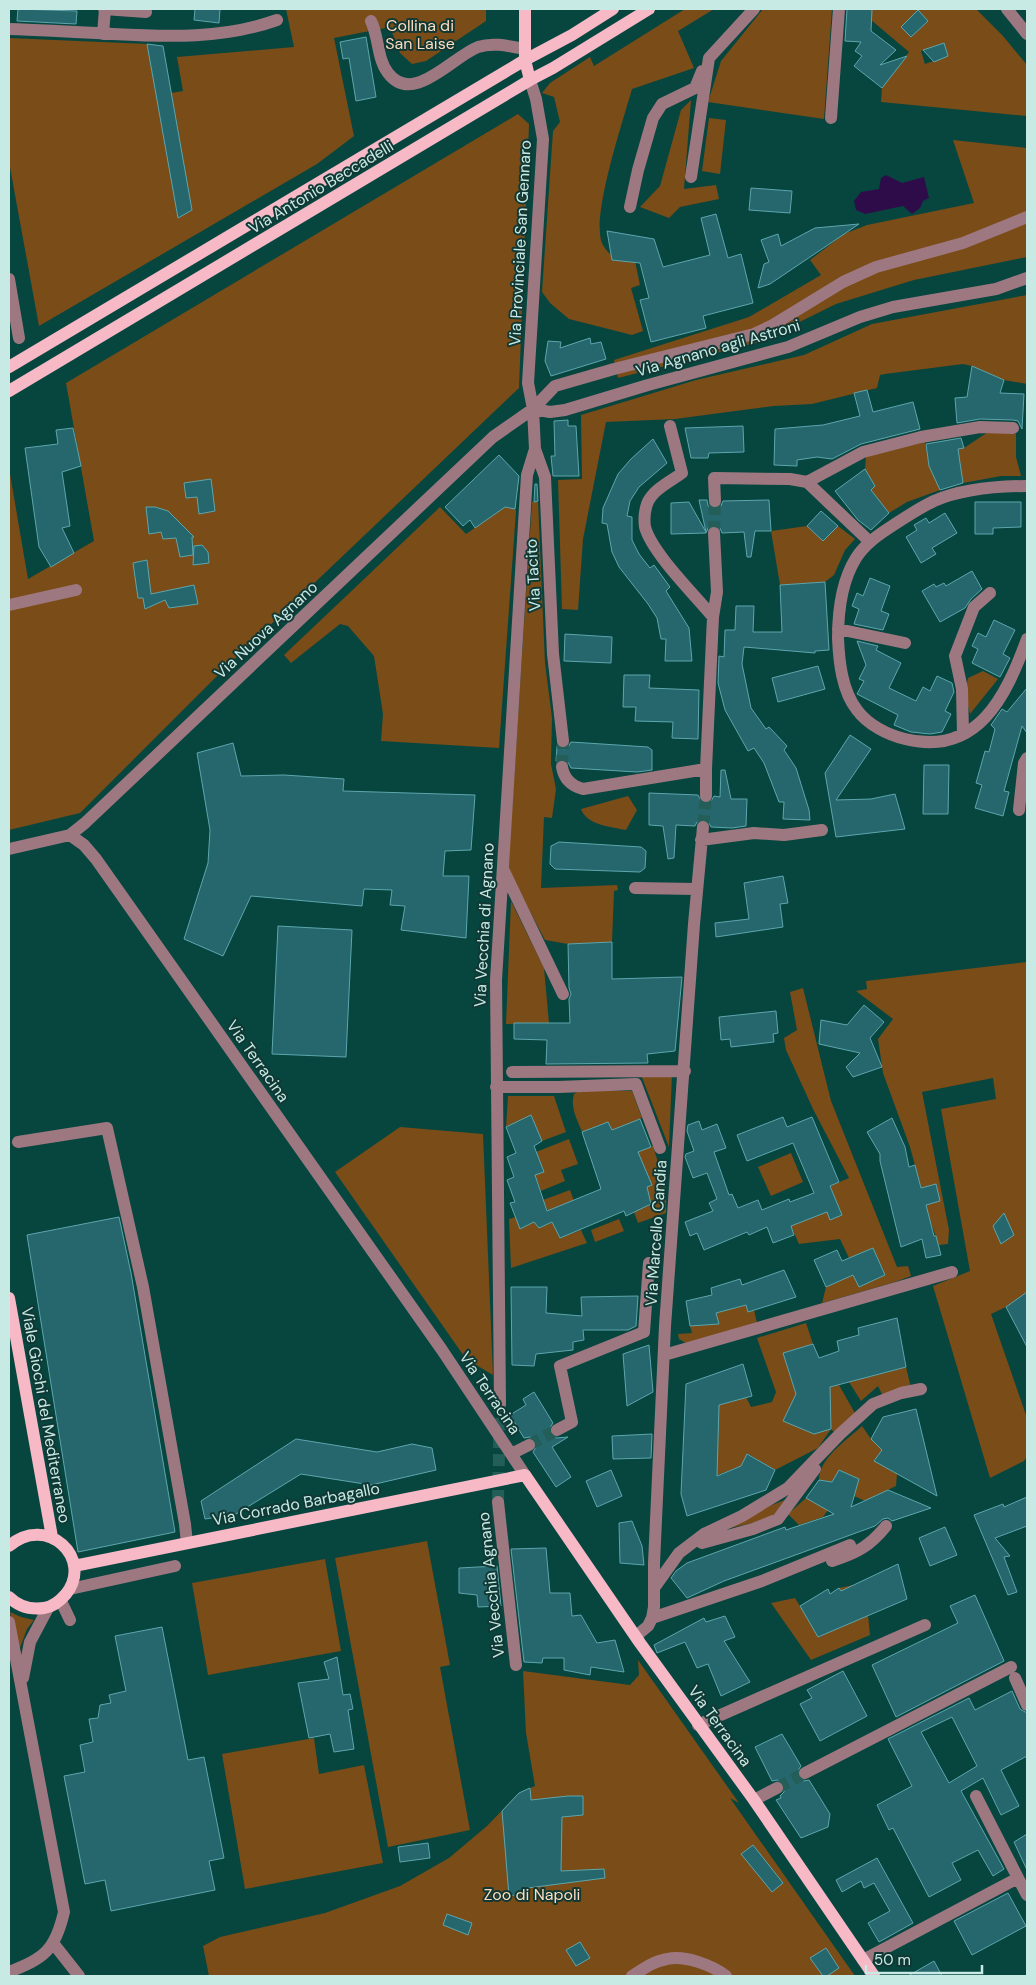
<svg xmlns="http://www.w3.org/2000/svg" width="1036" height="1985" viewBox="0 0 1036 1985" font-family="'DM Sans',sans-serif">
	<style>
		.green { fill: #7a4c17; fill-rule: evenodd }
		.water { fill: #2e0c4a }
		.building { fill: #26666d; stroke: #5da6ae; fill-rule: evenodd }
		.lines { fill: none; stroke-linecap: round; stroke-linejoin: round }
		.minor-tunnel { stroke: #245e58; stroke-width: 12; stroke-dasharray: 12 6; stroke-linecap: butt }
		.minor { stroke: #9e7880; stroke-width: 12 }
		.major { stroke: #f7b9c6; stroke-width: 12 }
		.labels { text-anchor: middle; dominant-baseline: central; stroke-width: 4; stroke-linejoin: round; paint-order: stroke }
		.park-label { font-size: 16px; fill: #feddbe; stroke: #113834 }
		.street-label { font-size: 16px; fill: #c7eae4; stroke: #113834 }
	</style>
	<rect width="100%" height="100%" fill="#07453f"/>
	<!-- green -->
	<path class="green" d="M286 9H486V21L426 61 412 64 400 53 390 27 334 38 354 136 317 164 39 326 9 162V38L147 44 178 218 192 210 171 93 183 91 177 57 294 47Z
		M685 9H714L678 31 694 68 632 89C624 118 589 222 603 245 610 258 622 261 635 261L640 285 631 288 643 331 632 335 569 319 550 303 542 292 553 131 560 122 554 97 542 93 550 83 590 57 594 66Z
		M763 9H832L824 119 708 102 721 61Z
		M872 9H976L1003 36 1027 65V116L881 102 882 88 909 52 871 20ZM918 11 928 21 911 37 902 26ZM944 43 948 56 925 64 921 51Z
		M691 100 684 189 716 185 719 199 680 207 669 218 640 207 660 186 681 110Z
		M518 114 529 124 519 388 220 673 80 813 9 830V468L28 579 94 541 66 383Z
		M709 118 726 120 720 174 702 171Z
		M953 140 1027 148V257L914 280 836 304 759 342 618 378 614 360 749 317 821 275 810 260 844 234 867 225 974 203Z
		M1027 295V384L1004 380 972 366 963 364 885 374 880 375 877 388 812 404 774 406 675 419 606 422 583 539 578 610 562 609 558 480 582 479 581 415 696 380 804 355 872 324Z
		M988 432 1016 434V457L1021 476H1001L963 483 958 449 964 448Z
		M925 442 929 465 940 490 907 502 889 513 871 490 875 486 865 469 866 456Z
		M538 501 545 663 552 718 551 764 556 789 552 818 544 817 541 888 617 885 618 890 614 891 612 942 568 944 545 940 508 870 532 502Z
		M440 507 466 534 505 507 515 509 516 511 499 748 381 741 383 714 374 656 348 626 340 624 291 663 284 655Z
		M807 526 823 541 838 526 855 539 845 550 834 575 825 582 780 585 771 531Z
		M983 671 998 679 970 714 965 693 968 678Z
		M628 796 637 810 626 830C612 827 586 825 581 809Z
		M511 901 544 968 549 1023 506 1024Z
		M1027 962V1292L1006 1307 991 1314 1027 1418V1456L1024 1461 990 1478 933 1286 970 1271 941 1109 996 1099 993 1078 922 1092 949 1230 948 1244 939 1245 930 1220 910 1147 883 1073 878 1039 893 1019 856 991 867 989 866 981Z
		M803 988 831 1101 897 1267 908 1266 911 1276 892 1283 822 1303 826 1287 853 1275 859 1287 885 1275 873 1248 849 1258 840 1239 799 1244 788 1219 796 1216 790 1202 803 1197 812 1218 827 1212 842 1215 830 1186 849 1178 813 1109 786 1050 784 1038 797 1030 790 992Z
		M672 1074 669 1147 641 1075Z
		M579 1091H632L642 1118 621 1127 615 1139 608 1122 582 1132C577 1119 570 1108 574 1094Z
		M508 1096H554L566 1132 542 1141 531 1115 506 1127Z
		M400 1127 483 1134 493 1375 466 1359 335 1172Z
		M569 1139 578 1164 561 1170 565 1181 541 1191 535 1175 543 1172 536 1152Z
		M653 1146 666 1188V1213L638 1223 634 1212 651 1204 647 1187 651 1185 632 1154Z
		M791 1153 803 1182 771 1196 758 1167Z
		M570 1190 574 1201 548 1211 543 1200Z
		M516 1217 521 1229 534 1222 539 1228 553 1222 560 1238 581 1230 587 1243 511 1268 509 1219Z
		M619 1219 624 1231 595 1242 591 1230Z
		M746 1305 748 1312 754 1310 757 1323 686 1343 679 1339 678 1334 692 1333 690 1326 719 1324 716 1313Z
		M806 1323 813 1344 783 1353 796 1394 783 1421 814 1434 830 1387 839 1385 856 1415 836 1434 831 1429 818 1448 775 1470 748 1454 741 1466 712 1477 719 1405 746 1397 751 1407 772 1402 776 1392 757 1338Z
		M906 1367 911 1388 883 1396 878 1386 861 1401 849 1382Z
		M862 1426 871 1439 882 1450 874 1461 897 1474 896 1486 865 1501 854 1496 859 1479 839 1471 832 1482 819 1480C819 1458 847 1440 862 1426Z
		M806 1498 828 1510 823 1517 799 1525 788 1514Z
		M785 1500 773 1516 753 1523 721 1530 761 1509Z
		M427 1541 450 1665 440 1667 470 1830 388 1847 335 1558Z
		M325 1559 341 1651 208 1675 192 1583Z
		M853 1585 868 1615 870 1635 811 1660 771 1603 795 1598 819 1637 852 1621 839 1588Z
		M10 1612 21 1617 34 1620 27 1629 18 1653Z
		M638 1660 739 1803 730 1798 855 1976H209L203 1946 220 1937 325 1913 400 1886 449 1858 487 1826 519 1793 535 1786 526 1733 523 1671 630 1685 639 1675Z
		M314 1738 319 1774 364 1765 383 1863 245 1889 222 1754Z"/>
	<!-- water -->
	<path class="water" d="M886 175 902 183 924 177 929 198 923 201 920 208 912 214 903 206 865 214 856 210 854 201 861 192 879 189 881 178Z"/>
	<!-- building -->
	<path class="building" d="M18 9 77 11 76 24 17 21Z
		M195 9H220L219 23 194 20Z
		M847 9H872L871 31 896 50 880 65 907 56 882 88 854 66 862 56 855 51 861 42 845 41Z
		M918 10 928 21 911 37 901 27Z
		M366 37 376 97 356 101 349 58 343 59 340 42Z
		M944 43 948 56 934 62 923 50Z
		M147 44 163 46 192 210 178 218Z
		M751 188 792 191 790 213 749 210Z
		M716 214 728 258 741 254 753 303 703 316 706 328 651 342 640 300 649 298 640 263 612 260 607 231 654 239 663 267 710 255 701 218Z
		M859 224 770 284 758 288 764 264 769 262 761 240 778 234 781 246 815 228Z
		M590 338 591 344 601 342 606 359 551 376 545 361 548 341 561 342 560 348Z
		M972 366 1004 380 1000 393 1024 394 1022 429 1018 421 1013 420 980 419 957 423 955 398 967 397Z
		M867 390 873 412 913 402 920 429 861 444 832 459 817 457 797 460V466L774 465 775 429 823 425 860 416 854 393Z
		M568 420V426H576L579 476H553L551 456H555L554 421Z
		M743 426 744 452 709 453 708 458H691L685 428Z
		M73 428 81 466 62 472 70 526 62 528 74 553 51 567 39 547 25 448 58 444 56 430Z
		M961 438 964 448 958 449 963 483 940 490 929 466 926 444Z
		M653 439 667 463 639 487 630 501 627 516 632 517V540L639 554 650 568 654 565 670 587 666 591 689 628 692 661H665L666 639H661L657 618 648 604 619 567 612 552 607 524 602 523 603 508 618 474 631 459Z
		M499 455 519 476 515 509 505 507 475 528 470 520 463 526 445 507Z
		M865 469 875 486 871 490 889 513 871 530 858 520 835 491Z
		M211 479 215 511 199 514 197 497 186 498 184 483Z
		M535 484H537L538 501 534 502Z
		M699 500H707L708 506 715 509 720 508 723 501 769 500 771 531H755L751 557H747L744 532 722 533 720 528 714 525 709 526 706 533 671 534V503L689 502 706 532Z
		M975 502H1021V527L993 528V534H975Z
		M146 507H155L168 511 194 537H192L193 555 180 557 176 538 163 539 161 532 149 534Z
		M821 511 838 526 823 541 807 526Z
		M945 513 957 533 932 548 936 554 921 563 906 537 917 530 914 525 926 518 929 523Z
		M202 545 208 552 209 563 193 565 194 546Z
		M147 560 151 594 194 585 198 604 169 608 165 600 145 609 143 598H138L133 563Z
		M972 571 982 589 971 599 965 608 940 622 922 591 934 584 936 587 944 583 946 586Z
		M870 578 890 586 881 611 889 614 883 630 854 624 859 609 852 606 857 593 863 596Z
		M825 582 829 650 815 651V653L744 647 742 664 751 708 766 729 769 727 787 746 784 750 796 768 809 810 810 820 783 819 784 802H779L764 763 754 748 748 751 725 710 718 683 719 656 724 657 725 630H735L736 606H754L753 632H782L780 585Z
		M994 620 1015 630 1003 654 1010 658 1000 677 972 663 978 649 972 646 978 633 986 637Z
		M565 634 612 637 611 663 564 661Z
		M857 641 878 646 876 650 901 663 889 688 916 701 923 687 930 691 937 676 952 683 954 692 945 711 951 714 942 732 930 734 911 732 894 725 898 715 857 694 864 681 859 679 866 665Z
		M818 666 825 689 778 702 772 678Z
		M624 675H650L649 688 699 690 698 739 672 738 673 722 635 721 636 707H623Z
		M1027 688V733L1022 726 1004 791 1009 792 1003 816 975 808 982 785 976 783 985 751 989 752 995 729 991 725 1002 709 1007 712Z
		M850 735 871 749 836 800 871 799 895 794 905 829 836 837 825 773Z
		M571 742 648 747 652 750V770L637 772 571 768 568 762 565 759 556 761 557 746 564 749 568 747Z
		M233 743 241 776 284 775 344 779 343 791 475 795 471 850 445 851 443 876H469L466 938 401 930 405 906 390 905 392 890 364 889 362 906 251 896 223 956 184 939 208 863 210 830 197 753Z
		M924 765H949L948 814H923Z
		M721 770H725L731 799H747L746 826 732 828 711 827 708 821 703 819 697 822 695 826 676 825 674 858 668 859 663 826 649 825V793L698 795 702 803H710L714 796 720 797Z
		M559 842 641 847 646 851 645 868 640 872 555 869 550 864 551 846Z
		M783 876 788 903 780 904 783 927 716 937 715 923 749 919 744 883Z
		M278 926 352 930 346 1057 272 1054Z
		M612 942V979L682 977 675 1051 647 1054 648 1063 546 1064 547 1040 514 1039V1023H570L569 999 571 994 569 988 568 944Z
		M864 1005 884 1022 870 1038 882 1067 853 1077 846 1067 860 1053 819 1044 821 1020 847 1025Z
		M776 1011 778 1033 773 1034 774 1042 731 1047 730 1039 721 1040 719 1017Z
		M531 1115 542 1141 534 1146 544 1172 535 1175 547 1211 601 1189 582 1132 608 1122 612 1130 640 1119 651 1147 638 1152 652 1185 647 1187 651 1204 626 1216 624 1211 560 1238 552 1222 539 1228 534 1222 520 1229 510 1203 515 1202 507 1180 514 1177 507 1157 516 1153 506 1127Z
		M783 1117 787 1127 812 1117 839 1182 830 1186 842 1215 830 1220 827 1212 791 1226 794 1235 773 1243 767 1227 749 1235 747 1232 704 1250 697 1233 690 1236 685 1222 713 1211 709 1203 717 1199 707 1173 693 1178 685 1157 686 1154 694 1151 687 1131 688 1125 699 1121 702 1130 717 1124 726 1148 714 1152 729 1195 732 1194 738 1208 758 1200 762 1210 789 1199 790 1202 814 1193 793 1143 747 1161 737 1135Z
		M892 1118 905 1147 909 1167 915 1165 921 1188 936 1184 940 1201 926 1205 934 1236H936L941 1255 926 1258 922 1239 901 1247 880 1161V1154L867 1132Z
		M1004 1213 1014 1235 1001 1244 993 1226Z
		M119 1217 131 1273 175 1532 78 1552 27 1235Z
		M873 1248 885 1275 859 1287 853 1275 826 1287 814 1260 837 1250 842 1261Z
		M784 1270 796 1297 748 1312 746 1305 716 1313 719 1324 690 1326 686 1301 712 1295 711 1288 740 1279 742 1285Z
		M511 1287H547L546 1313 582 1316 581 1297 638 1296 636 1326 628 1330H583L584 1340 573 1342V1350L536 1354 534 1366 512 1365Z
		M1027 1292V1347L1006 1307Z
		M897 1318 906 1367 830 1387 831 1429 814 1434 783 1421 796 1394 783 1353 813 1344 819 1358 839 1351 837 1341 859 1335 858 1328Z
		M649 1345 653 1392 627 1406 623 1354Z
		M743 1364 752 1396 719 1405 717 1476 741 1466 747 1454 775 1470 766 1490 687 1516 681 1494 686 1384Z
		M534 1392 553 1423 549 1429 550 1434 556 1438 568 1437 552 1447 571 1477 556 1487 533 1452 537 1446 536 1441 530 1437 524 1438 510 1415 526 1405 523 1399Z
		M916 1409 937 1496 874 1461 882 1450 871 1439 883 1417Z
		M652 1434 651 1458 613 1459 612 1436Z
		M296 1439 377 1452 412 1444 432 1448 436 1470 371 1485 301 1474 236 1514 205 1519 201 1501Z
		M611 1470 622 1496 597 1507 586 1481Z
		M839 1470 859 1479 851 1507 888 1490 931 1508 892 1521 888 1518 883 1519 875 1526 724 1581 687 1598 671 1578 676 1571 687 1563 785 1527 786 1530 834 1514 806 1498 819 1480 832 1482Z
		M1027 1497V1526L995 1538 1010 1556 1004 1557 1017 1592 1008 1595 974 1515 1003 1504 1004 1507Z
		M632 1521 642 1546 644 1565 620 1563 619 1523Z
		M945 1527 957 1555 930 1566 919 1538Z
		M546 1548 550 1593H570L572 1616 581 1615 597 1643 615 1640 624 1672 591 1667 590 1675 564 1670V1658H543L542 1663 524 1662 511 1549Z
		M898 1564 907 1599 818 1637 800 1606 828 1589 830 1594 839 1588 841 1591Z
		M497 1566 501 1606 478 1607 477 1595 459 1593V1568Z
		M975 1595 1004 1661 896 1717 872 1665 958 1623 950 1606Z
		M725 1616 735 1637 724 1641 750 1682 721 1696 708 1664 697 1668 685 1642 657 1653 654 1645 704 1618 706 1622Z
		M162 1627 188 1760 204 1757 224 1858 209 1861 215 1890 111 1911 105 1880 85 1884 64 1776 85 1772 80 1745 93 1742 89 1719 98 1718 100 1705 111 1703 109 1695 126 1691 115 1636Z
		M337 1657 343 1695 350 1694 353 1709 348 1710 354 1749 334 1752 330 1734 309 1738 298 1683 329 1679 324 1662Z
		M843 1671 867 1716 820 1741 800 1704 812 1698 807 1690Z
		M1012 1691 1020 1709 1027 1713V1756L1001 1770 1019 1806 1001 1815 983 1778 961 1791 1004 1869 993 1876 978 1850 952 1863 961 1880 929 1897 893 1828 889 1830 877 1805 912 1786 888 1739 969 1698 975 1710ZM952 1717 977 1766 949 1783 921 1732Z
		M782 1734 801 1766 797 1772 798 1777 804 1781 809 1780 830 1814 828 1827 801 1838 776 1800 781 1798 780 1796 784 1792V1785L778 1780 772 1781 755 1747Z
		M530 1788 531 1800 568 1796H583V1815L562 1817 561 1871 604 1869 605 1878 528 1888V1893L509 1896 502 1811 519 1793Z
		M1027 1834V1870L1014 1842Z
		M428 1843 430 1858 400 1862 398 1847Z
		M753 1845 783 1883 772 1892 741 1854Z
		M877 1858 913 1923 879 1942 868 1923 890 1911 874 1883 864 1888 861 1881 842 1892 836 1880Z
		M1008 1893 1026 1926 972 1955 954 1921Z
		M447 1914 472 1923 468 1935 443 1925Z
		M580 1942 590 1958 576 1966 566 1950Z
		M826 1948 839 1968 827 1976H823L810 1958Z
		M934 1961 942 1976H908Z"/>
	<g class="lines">
		<!-- minor-tunnel -->
		<path class="minor-tunnel" d="M714 533 715 501
			M562 767 563 741
			M703 827 706 796
			M529 1445 557 1430
			M498 1502 500 1404
			M777 1788 805 1773"/>
		<!-- minor -->
		<path class="minor" d="M104 9 146 12
			M1007 9 1027 34
			M371 21C379 37 377 59 388 73 413 106 452 57 478 47 493 42 509 46 524 49
			M9 29C43 30 78 32 113 34 169 37 223 39 277 20
			M103 34 105 9
			M530 80 536 99 543 139 528 383 533 409 535 449 545 477 553 654 563 741
			M831 118 839 9
			M691 177 709 58 754 9
			M630 207 638 170 653 118 662 104 695 88 702 71
			M9 279 19 338
			M533 409 550 412 565 410 648 385 788 347 860 317 893 307 996 289 1027 278
			M670 426 682 473C671 481 652 490 647 504 645 510 644 520 645 527 652 553 695 595 713 617
			M807 482 863 452 921 437 980 427 1013 428
			M1027 486C997 486 962 489 934 501 919 508 906 517 892 526 878 535 865 544 856 558 841 582 838 611 838 638 839 662 842 691 857 710 868 725 888 735 905 739 978 757 1006 696 1027 639
			M715 501 714 478 790 479 807 482 869 541
			M9 605 76 590
			M838 629 905 643
			M963 734 962 689 955 656 974 607 990 593
			M562 767C564 779 572 786 583 789L706 769 713 617 717 592 714 533
			M706 796V769
			M1019 810 1024 763 1027 758
			M70 835 84 845 96 859 442 1350 525 1475
			M701 840 754 833 784 835 822 830
			M9 849 70 835 85 823 493 437 533 409 555 386 614 369 754 334 771 326 843 282 876 267 963 243 1027 217
			M504 871 563 994
			M635 888 696 889
			M512 1072 685 1071
			M496 1087H558L636 1084 660 1148
			M18 1142 107 1128 143 1287 185 1524 187 1543
			M664 1355 952 1272
			M500 1404 496 980 527 475 535 449
			M557 1430 572 1422 560 1366 644 1332 649 1263
			M511 1454 529 1445
			M498 1502 516 1665
			M702 1543 753 1529 778 1519 815 1469
			M832 1561C857 1553 870 1546 886 1526
			M654 1588 679 1553 704 1534 742 1516 788 1488 840 1434 873 1404 901 1393 921 1389
			M70 1589 175 1566
			M61 1601 70 1620
			M652 1618 762 1581 850 1545
			M9 1622 64 1912C55 1951 44 1958 9 1972
			M636 1636 648 1626 652 1618 654 1607V1563L665 1326 694 924 703 827
			M23 1678 30 1642 48 1608
			M1015 1678 1027 1705
			M698 1725 925 1625
			M805 1773 1011 1667
			M976 1796 1018 1878
			M754 1800 777 1788
			M53 1943 79 1976
			M863 1960 1018 1878 1027 1895
			M632 1976C643 1969 654 1961 667 1959 685 1955 712 1965 726 1976"/>
		<!-- major -->
		<path class="major" d="M525 9V60L530 80
			M9 367 525 60 572 35 613 9
			M9 391 530 80 553 68 649 9
			M9 1298 52 1537
			M9 1546C47 1513 94 1559 66 1594 60 1601 53 1607 44 1608 30 1610 19 1607 9 1597
			M74 1566 525 1475 640 1643 754 1800 874 1976"/>
	</g>
	<g class="labels">
		<!-- park labels -->
		<g class="park-label">
			<text x="420" y="25">Collina di<tspan x="420" dy="18">San Laise</tspan></text>
			<text x="532" y="1894">Zoo di Napoli</text>
		</g>
		<!-- street labels -->
		<g class="street-label">
			<text transform="translate(321 187) rotate(-31)">Via Antonio Beccadelli</text>
			<text transform="translate(520 243) rotate(-87)">Via Provinciale San Gennaro</text>
			<text transform="translate(718 348) rotate(-16)">Via Agnano agli Astroni</text>
			<text transform="translate(533 575) rotate(-93)">Via Tacito</text>
			<text transform="translate(266 630) rotate(-43)">Via Nuova Agnano</text>
			<text transform="translate(484 925) rotate(-87)">Via Vecchia di Agnano</text>
			<text transform="translate(258 1061) rotate(55)">Via Terracina</text>
			<text transform="translate(656 1233) rotate(-86)">Via Marcello Candia</text>
			<text transform="translate(490 1393) rotate(56)">Via Terracina</text>
			<text transform="translate(46 1415) rotate(80)">Viale Giochi del Mediterraneo</text>
			<text transform="translate(296 1504) rotate(-11)">Via Corrado Barbagallo</text>
			<text transform="translate(491 1585) rotate(-96)">Via Vecchia Agnano</text>
			<text transform="translate(720 1726) rotate(54)">Via Terracina</text>
		</g>
	</g>
	<!-- border -->
	<rect width="1036" height="1985" fill="none" stroke="#c7eae4" stroke-width="20"/>
	<!-- scale -->
	<path d="M866 1965v8h116v-8" fill="none" stroke="#c7eae4" stroke-width="2.5"/>
	<text x="874" y="1965" font-size="15" fill="#c7eae4" stroke="#113834" stroke-width="4" paint-order="stroke">50 m</text>
</svg>
